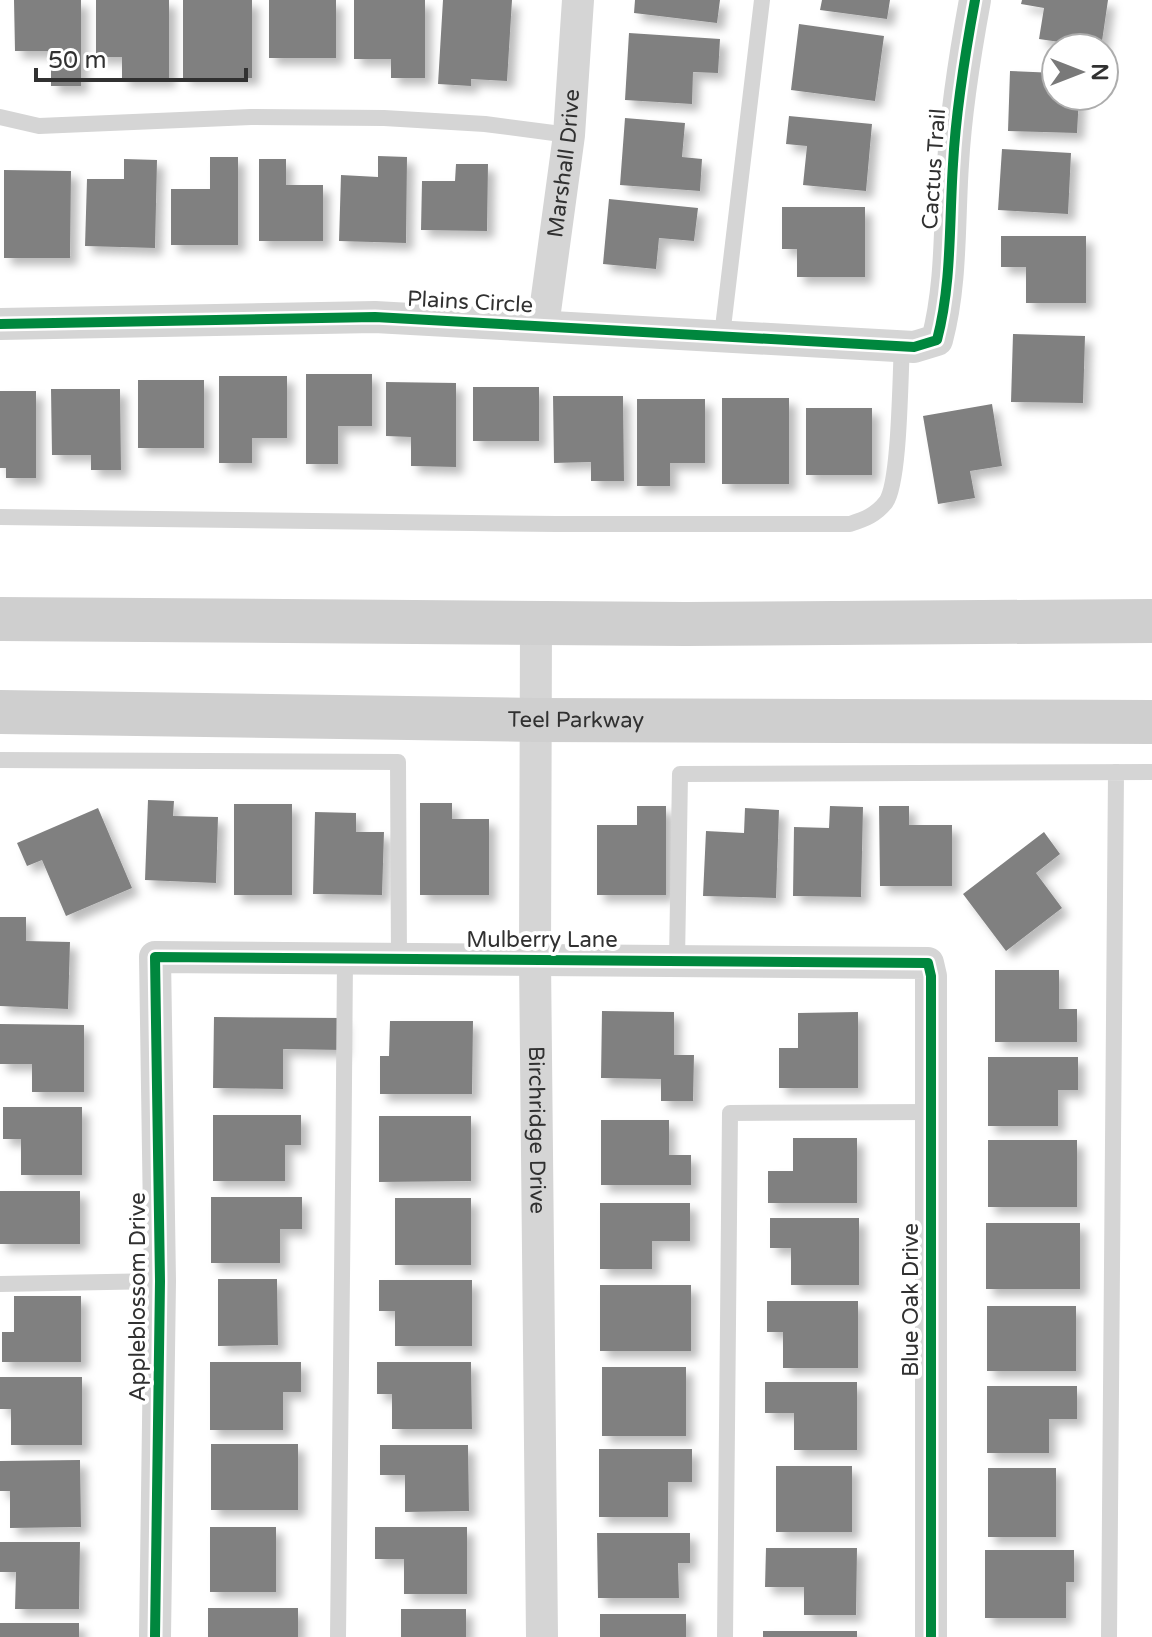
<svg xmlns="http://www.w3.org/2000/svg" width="1152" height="1637" viewBox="0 0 1152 1637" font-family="'Varela Round',sans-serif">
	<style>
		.building { fill: #808080; filter: url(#shadow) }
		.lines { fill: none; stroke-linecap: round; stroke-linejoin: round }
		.lane { stroke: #d5d5d5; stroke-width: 16 }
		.street { stroke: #d5d5d5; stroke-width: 32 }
		.secondary { stroke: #cfcfcf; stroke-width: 44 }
		.cycleway-casing { stroke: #fff; stroke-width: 15 }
		.cycleway { stroke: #00873e; stroke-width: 10 }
		.labels { text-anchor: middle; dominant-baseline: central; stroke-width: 8; stroke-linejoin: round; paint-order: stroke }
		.street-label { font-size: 22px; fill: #313131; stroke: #fff }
	</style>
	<defs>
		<filter id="shadow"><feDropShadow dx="7" dy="7" stdDeviation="4" flood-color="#0004"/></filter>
	</defs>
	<rect width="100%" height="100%" fill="#fff"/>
	<!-- building -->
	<path class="building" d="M14 0H81V86H51V51H15Z
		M96 0H169V80H122V57H96Z
		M183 0H252V78H183Z
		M269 0H336V58H269Z
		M354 0H425V78H391V59H354Z
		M443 0H512L507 81 471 79V86L438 84Z
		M635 0H720L717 23 634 13Z
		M822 0H890L887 19 820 10Z
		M1022 0H1108L1101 48 1039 39 1044 8 1021 4Z
		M799 24 884 36 875 101 791 90Z
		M629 33 720 39 718 73 693 72 692 104 625 100Z
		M1010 71 1056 73V96H1079L1077 133 1008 131Z
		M789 116 872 124 866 191 803 185 807 146 786 144Z
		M625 118 685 123 682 157 702 159 700 191 620 185Z
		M1002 149 1071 153 1068 214 998 210Z
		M378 156 407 157 406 243 339 241 341 175 378 177Z
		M210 157H238V245H171V189H210Z
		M124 159 157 160 155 248 85 246 87 179H124Z
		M259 159H286V185H323V241H259Z
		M456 164H488L487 231 421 230 422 181H455Z
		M4 170 71 171 70 258H4Z
		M609 199 698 208 694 241 659 238 656 269 603 264Z
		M782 207H865V277H797V249H782Z
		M1001 236H1086V303H1026V267H1001Z
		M1013 334 1085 336 1083 403 1011 402Z
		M306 374H372V426H338V464H306Z
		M219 376H287V438H252V463H219Z
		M138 380H204V448H138Z
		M386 382 456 383V467L411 466V437L386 436Z
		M473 387H539V441H473Z
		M51 389H120L121 470H91V455H52Z
		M0 391H36V478H6V468H0Z
		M553 396H623L624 481H591V462L554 463Z
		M722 398H789V484H722Z
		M637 399H705V463H670V486H637Z
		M992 404 1002 466 970 471 975 498 938 504 923 416Z
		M806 408H872V475H806Z
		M148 800 174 801 173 816 218 817 216 883 145 880Z
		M420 803H452V819H489V895H420Z
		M234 804H292V895H234Z
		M637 806H666V895H597V825H637Z
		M830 806 863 807 861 897 793 896 794 827 829 828Z
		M879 806H909V825H952V886H880Z
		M98 808 132 888 66 916 42 860 27 866 17 843Z
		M745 808 779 810 776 898 703 896 706 831 744 833Z
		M315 812 356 813V832H384L382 895 313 894Z
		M1044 832 1060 854 1036 873 1062 908 1006 951 963 894Z
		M0 917H26V941L70 942 68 1009 0 1006Z
		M995 970H1059V1009H1077V1042H995Z
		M602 1011 674 1012V1055H694L693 1101H661V1079L601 1078Z
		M858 1012V1088H779V1048H798V1013Z
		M214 1017 342 1018V1050L283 1049V1089L213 1088Z
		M390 1021H473L472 1094H380V1056H389Z
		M0 1024 84 1025V1092H32V1064H0Z
		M988 1057H1078V1090H1058V1126H988Z
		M3 1107H82V1175H21V1139H3Z
		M213 1115H301V1145H285V1181H213Z
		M379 1116H471V1181L379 1182Z
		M601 1120H669V1155H691V1185H601Z
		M793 1138H857V1203H768V1171H793Z
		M988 1140H1077V1207H988Z
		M0 1191H80V1244H0Z
		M211 1197H302V1229H280V1263H211Z
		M395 1198H471V1265H395Z
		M600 1203H690V1241H652V1269H600Z
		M770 1218H859V1285H791V1248H770Z
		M986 1223H1080V1289H986Z
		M218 1279H277L278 1345 218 1346Z
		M379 1280H472V1346H395V1311H379Z
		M600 1285H691V1351H600Z
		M14 1296H81V1362H2V1332H14Z
		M767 1301H858V1368H783V1332H767Z
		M987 1306H1076V1371H987Z
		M210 1362H301V1392H283V1430H210Z
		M377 1362H471L472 1429H392V1394H377Z
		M602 1367H686V1436H602Z
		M0 1377H82V1445H11V1409H0Z
		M765 1382H857V1450H794V1413H765Z
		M987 1386H1077V1419H1049V1453H987Z
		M211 1444H298V1510H211Z
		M380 1445H468L469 1511 405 1512V1475H380Z
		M599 1449H692V1482H668V1517H599Z
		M80 1460 81 1527 10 1528V1491H0V1461Z
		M776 1466H852V1532H776Z
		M988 1468H1056V1537H988Z
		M210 1527H276V1592H210Z
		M375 1527H467V1594H404V1559H375Z
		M597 1533H690V1563H678L679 1598H598Z
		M0 1542H80L79 1609H15L16 1572H0Z
		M766 1548H857L856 1615H804V1587H765Z
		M985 1550H1074V1582H1066V1618H985Z
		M208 1608H298V1637H208Z
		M401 1609H466V1637H401Z
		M600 1614H686V1637H600Z
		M0 1623H79V1637H0Z
		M763 1631H857V1637H763Z"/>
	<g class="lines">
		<!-- lane -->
		<path class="lane" d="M0 117 39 126 251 117 384 118 485 124 569 135
			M722 336 762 0
			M0 517 557 524H850C865 519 876 515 886 502 900 482 900 376 902 346
			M0 760 398 762 399 959
			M677 961 680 774 1152 772
			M0 1284 160 1281
			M338 1637C342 1411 343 1185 345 959
			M725 1637 730 1113 931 1112
			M1109 1637 1116 772"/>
		<!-- street -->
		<g class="street">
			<path d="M0 324 375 317 914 347 937 340C952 283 949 223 953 164 956 109 965 54 975 0"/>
			<path id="s1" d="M543 326 569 135 578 0"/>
			<path id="s2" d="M536 622 535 960 542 1637"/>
			<path d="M155 1637 160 1281 155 957 928 963 931 976V1637"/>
		</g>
		<!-- secondary -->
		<g class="secondary">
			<path d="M0 619 686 624 1152 621"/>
			<path id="s3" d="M0 712 536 720 1152 722"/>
		</g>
		<defs>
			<path id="cycleway" d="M0 324 375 317 914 347 937 340C952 283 949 223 953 164 956 109 965 54 975 0
				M155 1637 160 1281 155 957 928 963 931 976V1637"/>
		</defs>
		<!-- cycleway casing -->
		<use href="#cycleway" class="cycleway-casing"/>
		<!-- cycleway -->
		<use href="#cycleway" class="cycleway"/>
	</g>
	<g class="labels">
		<!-- street labels -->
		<g class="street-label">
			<text stroke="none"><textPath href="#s1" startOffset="164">Marshall Drive</textPath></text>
			<text transform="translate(934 169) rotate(-86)">Cactus Trail</text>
			<text transform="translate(470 302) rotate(3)">Plains Circle</text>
			<text stroke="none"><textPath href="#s3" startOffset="576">Teel Parkway</textPath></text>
			<text x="542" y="940">Mulberry Lane</text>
			<text stroke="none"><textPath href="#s2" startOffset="508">Birchridge Drive</textPath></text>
			<text transform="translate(138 1297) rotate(-90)">Appleblossom Drive</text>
			<text transform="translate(911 1300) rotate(-90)">Blue Oak Drive</text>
		</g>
	</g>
	<!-- north arrow -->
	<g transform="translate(1080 72) rotate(90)"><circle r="38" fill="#ffffff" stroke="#adadad" stroke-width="2"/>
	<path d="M0-6L14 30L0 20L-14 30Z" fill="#797979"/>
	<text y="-12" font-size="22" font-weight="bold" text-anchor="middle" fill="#313131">N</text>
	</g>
	<!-- scale -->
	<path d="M36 68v12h210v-12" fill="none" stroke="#313131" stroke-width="4"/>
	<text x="48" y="68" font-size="24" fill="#313131" stroke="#ffffff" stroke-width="6" paint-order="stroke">50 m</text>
</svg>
